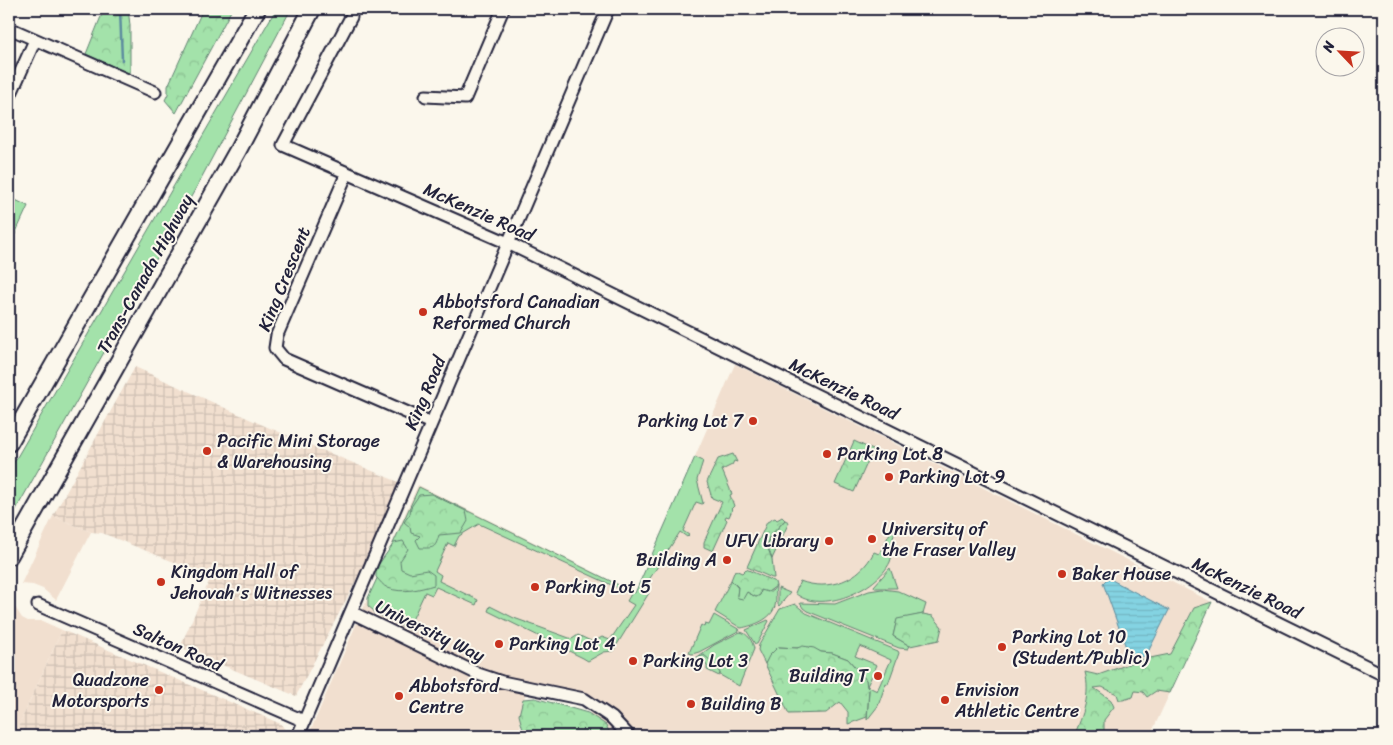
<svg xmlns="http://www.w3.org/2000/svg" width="1393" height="745" viewBox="0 0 1393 745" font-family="Sriracha,sans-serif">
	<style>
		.built { fill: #f1dfcf }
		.industrial { fill: url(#industrial-grid) }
		.green { fill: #a3e2aa; stroke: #628272; fill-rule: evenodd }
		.forest { fill: url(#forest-crowns); stroke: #628272 }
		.water { fill: url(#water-rules); stroke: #5d8c9f }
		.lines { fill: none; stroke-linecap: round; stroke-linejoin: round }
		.stream { stroke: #5d8c9f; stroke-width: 2.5 }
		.minor-casing { stroke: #22223b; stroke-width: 15 }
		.highway-casing { stroke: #22223b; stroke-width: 20 }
		.minor { stroke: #fbf7ec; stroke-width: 11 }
		.highway { stroke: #fbf7ec; stroke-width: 16 }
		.poi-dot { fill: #c8321e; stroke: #fbf7ec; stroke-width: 2 }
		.labels { text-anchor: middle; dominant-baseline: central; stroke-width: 4; stroke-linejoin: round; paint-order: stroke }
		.street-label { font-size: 18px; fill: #22223b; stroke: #fbf7ec }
		.poi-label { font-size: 18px; fill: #22223b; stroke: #fbf7ec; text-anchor: start }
	</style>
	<defs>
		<pattern id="industrial-grid" width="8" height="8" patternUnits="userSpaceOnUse" patternTransform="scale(1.25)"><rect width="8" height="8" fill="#f1dfcf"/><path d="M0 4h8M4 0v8" fill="none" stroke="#cebfb3"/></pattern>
		<pattern id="forest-crowns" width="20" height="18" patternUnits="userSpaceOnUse" patternTransform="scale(1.25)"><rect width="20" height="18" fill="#a3e2aa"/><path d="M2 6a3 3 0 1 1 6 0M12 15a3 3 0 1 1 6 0" fill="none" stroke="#8cc293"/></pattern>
		<pattern id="water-rules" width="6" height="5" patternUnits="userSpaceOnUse" patternTransform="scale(1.25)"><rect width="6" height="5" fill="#84d3e2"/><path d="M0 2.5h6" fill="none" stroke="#72b5c3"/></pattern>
	</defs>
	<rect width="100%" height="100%" fill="#fbf7ec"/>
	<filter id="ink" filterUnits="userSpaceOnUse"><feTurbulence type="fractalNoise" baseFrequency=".02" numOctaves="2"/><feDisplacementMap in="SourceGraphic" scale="10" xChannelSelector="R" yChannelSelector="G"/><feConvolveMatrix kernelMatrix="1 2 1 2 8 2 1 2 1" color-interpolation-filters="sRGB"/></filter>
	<g filter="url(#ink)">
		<!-- built -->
		<path class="built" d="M735 364 1212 602 1150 736H581L591 710 573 701 525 694 520 728 515 736H310L309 734 352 634 418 485 636 593Z
			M53 516 91 532 56 600 43 589 33 585 21 584Z
			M11 601 22 618 28 621H42L62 630 14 736H9V605Z"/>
		<!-- industrial -->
		<path class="industrial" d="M135 367 265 426 401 483 369 560 360 573 296 696 180 647 211 577 102 533 91 532 53 516Z
			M62 630 281 724 285 730 282 736H14Z"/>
		<!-- green -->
		<path class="green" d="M276 9H291L196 188 9 522V471Z
			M9 197 28 206 10 245 9 244Z
			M695 457 703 461 697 480 703 503 702 504 696 502 683 531 689 535 687 537 680 532 643 589 649 593 613 651 604 652 588 661 583 658 488 611 490 606 514 618 572 639 578 635 593 642 602 637 610 640 634 605 627 601 631 594 479 524 459 536 454 546 448 543 435 571 441 575 439 581 478 600 476 605 436 587 432 595 425 592 412 620 419 624 414 632 374 612V611L368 606V598L419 487 635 593Z
			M785 520 789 522 772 559C763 537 771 537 785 520Z
			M891 531H895C891 541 894 552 890 562 877 590 820 615 795 593L800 581C829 592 860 580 874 552L879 554Z
			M890 568 897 588H875L874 586Z
			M731 580 738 588 737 596 747 592 756 597 760 595 761 590 772 591 776 586C775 592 777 600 775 606 772 619 753 626 741 628L715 612Z
			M778 588 790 593 779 606 778 605Z
			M882 589 898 591 926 604 923 614 897 620 893 636 910 646 908 649 899 648 807 611 803 608 800 603 835 604 869 591Z
			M795 604 806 613 898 651 899 653 888 684 886 683 878 706 867 720 869 690 867 687 866 680 848 659 832 653 821 652 809 647 797 648 779 647 770 656 765 664 758 650 759 645 780 609ZM860 646 891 660 877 691 867 686 877 665 855 656Z
			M714 615 740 630 699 652 692 654 689 653 701 625 704 627 705 624 709 625Z
			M768 620 769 621 757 644H755L746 630Z
			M740 632C748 633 753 642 754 649L739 686 720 675V673C712 664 709 654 696 658L714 645Z"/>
		<!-- forest -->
		<path class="forest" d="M104 9H128L130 25V74L86 54Z
			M203 9H232L176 113 165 100 168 94V86Z
			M854 441 873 450 854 492 835 484Z
			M733 454 737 462 734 461 732 465 722 470 732 494 730 495 734 506 731 509 732 510 729 517 726 516 725 518 727 520 713 551 704 547V542L722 502 712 498 707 482 718 459Z
			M431 494 466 511 468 521 461 533 439 535C435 549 434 548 420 548L416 540 420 536 411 533 410 527 404 522 410 514 411 507 419 495Z
			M782 517 785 520 769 537 767 546 772 559 774 578H772L747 567 767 522 775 518 777 520Z
			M403 541 408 549 400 561 401 569 410 573 427 570 434 575V585C420 589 402 594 388 588 383 586 380 581 376 577V568L394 543Z
			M746 569 775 582 776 586 768 592 761 590 760 595 756 597 747 592 743 599 738 598 737 596 738 587 731 580 735 570 742 573Z
			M1212 602 1170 693 1156 691 1147 697 1143 692 1135 691 1133 697 1123 700H1119L1117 694 1102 687 1094 688 1111 700 1114 707 1104 720V736H1074C1083 715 1091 695 1085 672L1098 675 1140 660 1170 654 1194 608Z
			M923 614 933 616 942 627 939 640 910 646 893 636 897 619Z
			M803 646 814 648 821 652 832 653 848 659 866 680 867 687 869 689 867 717 848 724V712L840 702 826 713 789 714 765 664 769 656 778 647 797 648Z
			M704 655 711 661 720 673 719 676 707 670V666L704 662 695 659Z
			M535 698 588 713 606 725 611 736H527L524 734 519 715 523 699Z"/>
		<!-- water -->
		<path class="water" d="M1108 578 1169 610 1146 656 1136 658 1128 653 1103 583Z"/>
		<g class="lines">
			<!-- stream -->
			<path class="stream" d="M120 9 122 60"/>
			<defs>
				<path id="minor" d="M351 17 283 145 508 243 1384 675
					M9 28 155 92
					M426 96 465 98 503 9
					M9 98 35 40
					M347 173 277 335 275 348 284 359 431 423
					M38 605 304 721
					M351 612 478 674 502 682 584 699 612 718 629 736
					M298 736 608 9"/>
				<path id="highway" d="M9 443 257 9
					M9 556 238 150 312 9"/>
			</defs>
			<!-- minor casing -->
			<use href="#minor" class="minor-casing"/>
			<!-- highway casing -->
			<use href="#highway" class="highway-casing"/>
			<!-- minor -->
			<use href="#minor" class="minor"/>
			<!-- highway -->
			<use href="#highway" class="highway"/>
		</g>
	</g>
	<!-- markers -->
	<g class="poi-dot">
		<circle cx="423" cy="312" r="5"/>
		<circle cx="753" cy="421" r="5"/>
		<circle cx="207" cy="451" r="5"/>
		<circle cx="827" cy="454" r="5"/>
		<circle cx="889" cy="477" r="5"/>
		<circle cx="872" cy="539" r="5"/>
		<circle cx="829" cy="541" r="5"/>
		<circle cx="727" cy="560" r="5"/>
		<circle cx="1062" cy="574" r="5"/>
		<circle cx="161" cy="582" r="5"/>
		<circle cx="535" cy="587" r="5"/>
		<circle cx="499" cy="644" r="5"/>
		<circle cx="1002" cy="647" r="5"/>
		<circle cx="633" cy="661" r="5"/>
		<circle cx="878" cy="676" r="5"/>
		<circle cx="159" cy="690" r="5"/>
		<circle cx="399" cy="696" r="5"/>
		<circle cx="945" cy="700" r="5"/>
		<circle cx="691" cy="704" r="5"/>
	</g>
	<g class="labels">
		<!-- street labels -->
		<g class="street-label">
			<text transform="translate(479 212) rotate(24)">McKenzie Road</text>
			<text transform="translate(145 274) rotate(-61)">Trans-Canada Highway</text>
			<text transform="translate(284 279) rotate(-68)">King Crescent</text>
			<text transform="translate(844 389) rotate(26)">McKenzie Road</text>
			<text transform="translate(425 393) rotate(-67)">King Road</text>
			<text transform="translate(1247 588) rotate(26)">McKenzie Road</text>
			<text transform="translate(430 631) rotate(26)">University Way</text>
			<text transform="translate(178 647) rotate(24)">Salton Road</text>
		</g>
		<!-- poi labels -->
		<g class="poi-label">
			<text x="433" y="302">Abbotsford Canadian<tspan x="433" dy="21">Reformed Church</tspan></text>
			<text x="743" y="421" text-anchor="end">Parking Lot 7</text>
			<text x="217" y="441">Pacific Mini Storage<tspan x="217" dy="21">&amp; Warehousing</tspan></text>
			<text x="837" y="454">Parking Lot 8</text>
			<text x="899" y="477">Parking Lot 9</text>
			<text x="882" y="529">University of<tspan x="882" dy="21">the Fraser Valley</tspan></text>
			<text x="819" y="541" text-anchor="end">UFV Library</text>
			<text x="717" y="560" text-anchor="end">Building A</text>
			<text x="171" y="572">Kingdom Hall of<tspan x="171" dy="21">Jehovah's Witnesses</tspan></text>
			<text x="1072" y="574">Baker House</text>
			<text x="545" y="587">Parking Lot 5</text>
			<text x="1012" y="637">Parking Lot 10<tspan x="1012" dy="21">(Student/Public)</tspan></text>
			<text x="509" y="644">Parking Lot 4</text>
			<text x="643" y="661">Parking Lot 3</text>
			<text x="868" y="676" text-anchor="end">Building T</text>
			<text x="149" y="680" text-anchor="end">Quadzone<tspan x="149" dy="21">Motorsports</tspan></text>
			<text x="409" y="686">Abbotsford<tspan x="409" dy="21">Centre</tspan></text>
			<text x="955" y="690">Envision<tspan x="955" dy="21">Athletic Centre</tspan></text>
			<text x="701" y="704">Building B</text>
		</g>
	</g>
	<!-- margin -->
	<rect width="1393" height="745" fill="none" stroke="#fbf7ec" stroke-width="30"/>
	<rect x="15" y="15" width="1363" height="715" fill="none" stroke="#22223b" stroke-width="2" filter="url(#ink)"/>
	<!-- north arrow -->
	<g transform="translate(1340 52) rotate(295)"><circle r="24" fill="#fbf7ec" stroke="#a4a2a5"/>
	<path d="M0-4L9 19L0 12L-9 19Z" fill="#c8321e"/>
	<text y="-8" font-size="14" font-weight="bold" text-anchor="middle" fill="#22223b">N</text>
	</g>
</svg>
